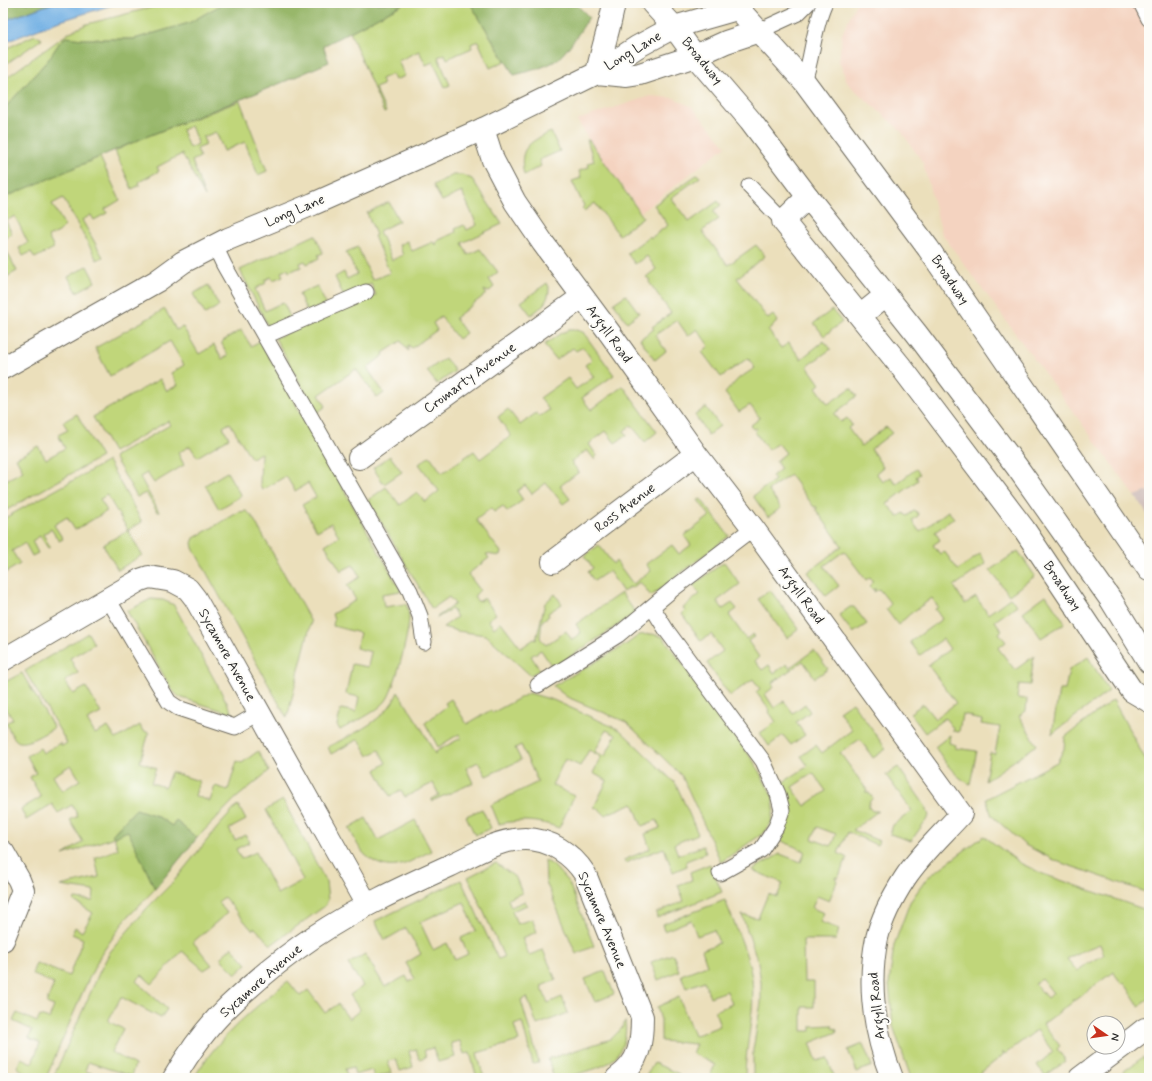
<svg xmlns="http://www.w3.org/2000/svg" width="1152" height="1081" viewBox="0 0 1152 1081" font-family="Mynerve,sans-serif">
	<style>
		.built { fill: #f4d3c0 }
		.industrial { fill: #d0c0bc }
		.green { fill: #c0d67a; stroke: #768052; fill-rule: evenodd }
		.forest { fill: #98b76a; stroke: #62714a }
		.water { fill: #72b0e4; stroke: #4e6e88 }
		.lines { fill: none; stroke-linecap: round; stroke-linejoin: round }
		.service-casing { stroke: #6e6a5d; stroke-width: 17 }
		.minor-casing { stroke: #6e6a5d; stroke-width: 24 }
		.tertiary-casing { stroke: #6e6a5d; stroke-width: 24 }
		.trunk-casing { stroke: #6e6a5d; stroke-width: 24 }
		.service { stroke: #fff; stroke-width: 15 }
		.minor { stroke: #fff; stroke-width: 22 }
		.tertiary { stroke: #fff; stroke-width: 22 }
		.trunk { stroke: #fff; stroke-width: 22 }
		.labels { text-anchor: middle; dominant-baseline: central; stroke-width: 4; stroke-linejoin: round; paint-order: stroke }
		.street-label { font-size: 14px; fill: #2b2b2b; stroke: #fdfcf7 }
	</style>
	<rect width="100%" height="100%" fill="#fdfcf7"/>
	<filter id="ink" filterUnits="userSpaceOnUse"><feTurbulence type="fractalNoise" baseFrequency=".025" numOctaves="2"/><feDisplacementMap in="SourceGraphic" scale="8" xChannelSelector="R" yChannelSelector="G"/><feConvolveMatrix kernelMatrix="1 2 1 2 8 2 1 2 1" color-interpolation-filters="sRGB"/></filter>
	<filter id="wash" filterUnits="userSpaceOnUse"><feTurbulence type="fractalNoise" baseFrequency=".012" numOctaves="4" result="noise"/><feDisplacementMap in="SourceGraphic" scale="16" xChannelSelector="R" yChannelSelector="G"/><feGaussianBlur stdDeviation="0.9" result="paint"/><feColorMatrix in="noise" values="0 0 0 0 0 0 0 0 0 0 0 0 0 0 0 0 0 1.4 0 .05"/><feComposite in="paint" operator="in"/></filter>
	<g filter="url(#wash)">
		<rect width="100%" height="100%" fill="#ebdfbb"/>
		<!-- built -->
		<path class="built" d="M856 3H1149V491L1135 496 942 234 923 163 901 131 848 84 839 61 842 34Z
			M650 96 674 98 692 107 726 146 641 212 589 140 577 120Z"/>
		<!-- industrial -->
		<path class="industrial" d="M1149 491V517L1135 496Z"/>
		<!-- green -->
		<path class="green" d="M169 3H224L189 23 134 39H82L66 37 60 42 48 60 3 110V80L70 32 87 24Z
			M405 3H470L505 61 490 68 478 41 471 44 472 48 447 59 445 54 438 57 450 85 445 87 433 62 426 65 419 51 398 61 405 76 395 80 392 74 381 79 383 85 375 88 386 112 384 113 350 32Z
			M35 35 42 39 3 66V50Z
			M240 101 267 171 258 175 245 142 224 151 216 132 203 137 206 145 197 149 200 157 192 161 205 197 182 154 157 167 159 171 139 182 140 185 132 189 115 151 143 138ZM191 126 198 144 189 148 182 130Z
			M551 132 560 151 539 160 541 166 524 175C518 148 529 142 551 132Z
			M587 140H589L643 217 619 235 595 203 584 211 582 208 584 206 572 181 581 178 579 171 589 167 588 163 594 161Z
			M100 157 120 200 105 209 107 213 94 220 91 215 82 220 103 257 97 260 63 198 52 204 65 226 59 232 48 237 54 248 35 258 31 252 23 256 19 248 28 243 15 216 6 221 12 234 3 239V198Z
			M698 174 700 177 671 198 689 222 718 201 721 205 713 211 719 219 702 231 728 265 756 245 765 256 737 278 768 319 773 315 778 321 768 330 781 348 789 343 801 359 824 341 831 349 807 366 820 384 816 387 828 404 851 388 857 396 834 414 841 422 847 418 852 425 848 428 861 446 886 427 892 433 871 449 883 467 876 473 883 482 891 477 896 484 916 469 920 474 916 477 918 480 887 504 898 517 904 513 907 516 915 510 919 515 912 521 920 532 948 511 954 518 935 532 940 540 933 545 940 554 944 551 958 570 980 554 986 564 954 586 965 604 976 597 988 614 1010 598 1017 605 995 621 1002 631 999 633 1006 642 998 648 1015 670 1034 656 1030 685 1019 684 1017 698 1027 699 1026 711 1019 716 1037 745 985 781 990 753 995 754 1000 727 981 724 982 720 972 718V716L962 714 959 732 953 731V728L945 718 925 733 910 713 923 704 935 719 956 703 928 665 950 649 943 639 920 655 910 642 942 619 935 609 938 607 932 598 910 614 898 625 886 609 891 604 879 589 874 592 875 588 873 590 869 586 873 582 870 577 866 580 844 551 824 566 839 586 826 596 808 572 842 546 816 510 817 507H814L790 475 768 490 781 508 768 517 753 496 775 480 772 476 781 469 776 461 786 453 778 443 768 450 755 432 757 428 753 429 750 426 760 418 750 405 739 412 725 393 738 379 755 368 748 358 721 377 702 352 709 346 697 329 688 336 677 320 655 335 666 351 655 360 640 339 654 329 652 327 671 313 649 282 650 278 648 279 646 277 656 269 647 256 635 264 627 253 650 236 651 238 668 225 654 205Z
			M453 175H462L472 179 502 224 462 243 468 255 480 249 498 272 489 279 494 287 488 292 484 290 486 294 455 318 466 333 458 339 441 317 433 323 437 330 412 348 408 345V351L401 341 383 353 384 355 367 368 384 393 377 398 356 369 319 395 326 406 317 413 275 338 376 295 371 284 344 297 335 277 344 272 347 279 357 274 346 252 358 247 372 280 390 273 374 236 376 235 367 213 389 202 399 221 379 231 392 260 403 255 399 245 407 241 412 251 433 242 436 245 437 241 456 232 455 229 464 225 467 230 477 225 462 192 442 201 433 185Z
			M315 235 323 253 318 255 319 258 307 264 305 261 300 263 301 267 289 272 288 269 281 272 283 276 273 280 271 277 265 280 266 283 255 289 265 311 283 302 291 319 269 328 240 270Z
			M3 244 17 271 3 279Z
			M87 266 95 282 77 292 68 277Z
			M547 283 549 287C549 302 542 307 531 315L521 302Z
			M208 285 219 306 205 314 193 294Z
			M317 286 326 304 307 312 299 294Z
			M626 295 639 313 627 322 614 303Z
			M165 309 176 330 183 327 199 354 214 345 222 359 228 356 221 342 241 330 251 346 260 341 401 591 382 594 384 607 406 604C408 609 409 614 409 619 408 636 395 690 385 702 374 714 354 722 340 730L337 725 341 709 356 712 359 697 346 694 352 664 368 667 371 652 356 648 360 633 333 626 334 620 332 614 356 600 347 585 360 577 353 565 341 571 325 545 339 536 331 523 317 531 302 505 316 497 308 483 295 491 286 476 262 490 260 485 261 453 251 458 230 423 223 427 229 438 197 457 190 446 178 453 184 465 154 483 147 473 140 477 159 512H157L146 493 137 497 114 457 170 425 168 421 113 452 93 417 160 379 167 391 178 385 171 373 184 365 170 341 110 376 95 348Z
			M832 310 842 322 824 336 814 323Z
			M569 330H576L583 332 614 375 582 398 591 410 623 386 657 432 645 442 631 425 624 431 627 435 615 443 606 431 589 444 597 456 594 459 587 450 571 462 579 472 560 486 570 499 563 504 546 483 532 494 525 485 517 491 523 500 507 512 503 506 494 512 491 508 476 520 501 552 500 556 486 554 489 558 468 574 480 590 476 594 474 597 477 601H480L484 598 496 614 488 620 494 628 501 622 521 648 534 639 536 640 545 603 555 594 562 604 548 613 549 616 542 621 540 638 546 645 566 631 572 640 581 633 576 624 621 593 636 613 553 668 541 650 531 656 540 670 530 675 486 635 457 631 443 627 457 617 452 609 437 618V617L455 604 449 597 432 609 368 500 386 487 400 505 417 492 425 502 439 491 419 464 430 456 442 473 474 451 480 459 511 436 498 417 508 409 520 425 536 413 539 417 549 410 540 398 568 378 576 389 594 377 585 365 592 360 583 347 576 351 573 348 556 360 544 345 561 333Z
			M445 358 455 371 437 384 427 371Z
			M706 407 720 426 708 435 695 415Z
			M77 414 101 457 3 512V475L6 480 23 471 16 458 38 446 46 459 65 448 58 435 68 430 63 422Z
			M390 456 402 472 384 484 373 468Z
			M108 461 142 522 128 530 142 555 118 570 103 545 128 530 107 495 100 499 107 511 75 530 67 517 54 525 63 539 59 541 51 529 43 534 50 547 48 548 40 536 32 541 38 553 32 556 25 543 12 551 20 564 3 574V519Z
			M227 472 241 496 219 509 205 485Z
			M701 499 729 536 651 596 640 582 631 588 629 587 623 592 609 571 594 581 588 572 593 568 584 556 599 545 613 564 616 561 633 584 651 571 646 564 672 545 679 554 691 545 684 536 710 516 698 500Z
			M246 511 252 516 311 622 287 718 193 548 192 543 194 538 239 512Z
			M1018 551 1035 576 1009 595 990 570Z
			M724 562 740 584 717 601 723 609 732 603 737 609 729 615 746 639 753 634 755 636 748 641 759 657 755 661 762 670 769 665 774 673 787 664 789 668 814 650 828 669 815 678 803 661 772 683 774 687 765 694 774 708 784 701 793 713 805 704 810 712 796 722 805 735 791 745 783 735 769 746 760 733 776 722 769 712 770 711 756 692 760 689 753 679 730 696 707 663 723 651 711 634 701 641 682 614 685 611 683 608 700 594 693 585Z
			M770 590 799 629 787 638 758 599Z
			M1046 595 1065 623 1041 638 1023 612Z
			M151 599 163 600 174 605 233 714 179 697 172 690 127 611Z
			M850 607H854L867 624 853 633 839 615Z
			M88 633 94 644 70 658 78 673 65 681 73 694 86 687 101 713 87 720 95 734 108 727 116 739 140 725 142 730 149 733 140 762 156 768 151 783 165 787 171 772 199 781 195 796 210 801 215 786 228 790 237 761 242 763 258 751 269 771 235 799 197 838 176 821 172 826 157 816 136 809 112 835 114 837 128 830 155 889 125 920 100 956 84 989 46 1078H32L17 1067 21 1058 32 1063 40 1043 29 1038 32 1030 13 1021 17 1013 37 1022 40 1016 49 1019 54 1006 46 1003 54 984 32 974 36 963 69 976 83 939 72 934 75 927 82 932 93 913 74 901 75 899 93 901 94 891 60 886 99 877 95 857H97L118 849 114 837 63 855 83 842 70 820 78 816 72 805 58 813 52 804 26 820 21 809 41 797 30 777 36 773 27 756 40 748 43 753 60 743 62 746 67 743 25 671ZM71 765 80 780 62 791 53 776Z
			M652 634 663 637 754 762 773 797 774 808 771 823 765 832 721 862 682 776 626 722 567 697 553 686 627 644 639 635Z
			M1088 657 1109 691 1052 734 1059 690H1065L1069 670Z
			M22 673 54 728C46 732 23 748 16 740 11 736 9 728 6 723L13 719 3 704V683Z
			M398 692 422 729 435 754 437 751 461 738 459 734 438 747 425 723 447 706 445 703 451 699 467 724 491 710 492 713 529 693 553 700 620 730 676 784 698 834 674 844 678 855 703 846 706 853 686 861 687 866 673 872 664 848 625 863 624 860 650 849 645 834 660 828 657 820 642 826 633 803 605 815 599 809 594 807 607 781 593 773 601 757 589 750 580 766 565 759 552 785 574 796 559 828C539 820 521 819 499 824L491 805 538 782 521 745 515 748 521 760 486 776 478 762 466 768 473 783 432 801V799L439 795 433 783 405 797 401 790 390 796 376 770 386 763 379 750 368 756 359 739 331 754 328 747C354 733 386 721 398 692ZM606 730 616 735 605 756 595 752Z
			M1113 700 1149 766V893L1056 861 1025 845 992 816 986 799 1057 762 1064 749 1065 737Z
			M852 702 886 749 873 758 860 739 840 753 867 790 865 792H868L873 798 870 801 868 806 872 811H878L853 830 879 841 877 845 848 832 838 853 847 858 838 878 835 877 837 881 829 901 817 896 812 908 824 913 820 922 839 929 836 940H803L804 982H814V1007H802V1031H811V1026L832 1025 833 1029 836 1028 837 1032 810 1043 817 1061 827 1058 835 1078H753V1050L761 1003V982L758 962 742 915 758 918 768 894 777 897 783 883 752 870 780 854 801 862 805 851 784 842 779 839C789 815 787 807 782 783L808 766 801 756 816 745 822 753 852 730 839 711ZM813 773 826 791 805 806 792 787ZM817 827 836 834 831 846 812 839Z
			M950 735 949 743 956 745 955 748 977 751 970 784C953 776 945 761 935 747Z
			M898 767 926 807 929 816 911 841 890 834 893 825 912 811 886 775Z
			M283 800 326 882 328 900 325 906 271 945 255 928 252 930 224 897 218 902 227 913 193 942 212 965 204 970 182 951 152 984 142 975 136 981 167 1009 161 1018 121 997 108 1021 123 1029 111 1052 135 1065 131 1076 88 1062 85 1071 100 1076 99 1078H53L100 971 110 952 147 908 174 881 217 828 238 805 246 820 229 829 235 840 245 835 250 842 236 849 241 859 256 852 277 894 303 880 266 810Z
			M482 809 491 828 475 835 466 816Z
			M366 818 378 840 415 820 431 851C410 861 397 873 375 862 370 859 364 855 361 850 356 843 353 835 349 828Z
			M984 836 1020 863 1043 874 1149 911V999L1139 1006 1124 982 1122 984 1113 972 1075 1000H1072L1073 1002 1043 1024 1060 1046 1057 1049 1066 1061 1045 1076 1037 1065 1053 1052 1037 1030 1005 1054 1003 1052V1055L974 1078H911L893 1026 889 984 894 945 910 902 927 878ZM1100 944 1104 955 1087 964 1077 971 1067 959 1082 951ZM1042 979 1053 993 1047 998 1035 984Z
			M545 860 554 866 569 883 594 946 576 954 546 882Z
			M496 863 516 878 522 893 508 899 511 907 525 901 527 905 512 911 517 924 532 919 537 932 522 938 529 955 543 950 556 980 541 986 548 1003 562 997 568 1013 537 1025 527 997 521 1000 539 1063 533 1064 522 1022 514 1025 519 1041 477 1053 484 1078H477L470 1053 464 1054 460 1041 451 1043 455 1057 438 1062 433 1048 424 1050 426 1057 419 1059 416 1049 409 1051 413 1067 400 1071 396 1059 388 1061 391 1073 374 1078 372 1070 355 1075 353 1067 345 1069 348 1078H194C217 1038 253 1009 288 981L300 996 308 990 325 1013 338 1004 349 1019 360 1010 350 995 363 986 348 964 365 954 385 987 406 976 409 982 415 979 406 963 421 954 406 928 385 940 375 921 461 880 498 959 504 957 468 877ZM464 902 476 931 461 938 468 954 455 960 447 943 433 950 420 922Z
			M710 864 722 892 657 918 656 913 684 901 678 885 692 880 690 872Z
			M725 900C734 924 748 952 752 978 756 1011 745 1045 745 1078H709L715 1065 692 1053 696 1044 661 1041V1020L657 1007 679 997 694 1036 720 1026 715 1011 732 1004 727 991 710 997 704 981 686 988 681 975 707 965 702 950 719 943 714 930 697 936 691 920 664 931 662 924Z
			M232 947 247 964 236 974 220 958Z
			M673 954 679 971 658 980 651 962Z
			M605 971 614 994 595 1002 585 979Z
			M625 1021C628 1039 620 1059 602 1066 596 1069 590 1070 584 1072 574 1075 565 1078 554 1078L548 1059 611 1039 622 1028 623 1024Z
			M863 1044 872 1066 857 1072 848 1050Z
			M1143 1057 1149 1066V1073L1142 1078H1115Z
			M654 1063 679 1074 677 1078H645Z"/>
		<!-- forest -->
		<path class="forest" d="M3 3H53L3 21Z
			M224 3H405L323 46 329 62C268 90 205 113 143 138 96 158 50 179 3 198V110L48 60 60 42 66 37 82 39H134L189 23Z
			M470 3H575L589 17C582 29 568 50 558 59 548 67 526 72 514 75Z
			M136 809 157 816 172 826 176 821 197 838 155 889 128 831 114 837 112 835Z"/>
		<!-- water -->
		<path class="water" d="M53 3H119L57 22 3 43V21Z"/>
	</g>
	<g filter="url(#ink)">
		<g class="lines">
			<defs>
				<path id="service" d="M1141 3 1149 19
					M759 31 798 13 808 3
					M804 81C813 56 813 28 825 3
					M749 186 783 221
					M215 246 224 265 410 591 420 616 424 642
					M265 336 366 292
					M108 599 169 702 178 708 235 727 259 713
					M652 607 667 631 763 761 778 794 782 810 776 827 761 850 720 873
					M538 685 618 635 673 589 753 528"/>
				<path id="minor" d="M483 129 493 160 515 202 543 243 609 332 696 454 753 528 961 814C942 835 921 854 905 878 894 895 882 917 877 938 867 985 875 1034 892 1078
					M808 197 783 221 902 368 1024 529 1132 691 1149 701
					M860 316 886 295
					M359 458 582 297
					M553 562 696 454
					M3 660 140 580 149 577 173 581 188 589 195 598 367 905
					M3 852 19 880 23 890 3 940
					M174 1078C189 1052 207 1027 229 1006 255 981 285 956 315 936 357 908 403 887 449 866 473 855 498 839 525 839 550 839 572 854 585 874L642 1017C642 1043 640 1062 617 1078
					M1080 1078 1136 1036 1145 1029"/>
				<path id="tertiary" d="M597 73 627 76 640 74 695 56 726 42 759 31
					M597 73C602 49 610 27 614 3
					M3 368 157 281 183 262 228 239 313 204 483 129 597 73 637 47 674 27 737 9"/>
				<path id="trunk" d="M652 3 674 27 695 56 750 120 808 197 917 334 1017 467 1111 600 1149 662
					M733 3 804 81 928 248 1149 570"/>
			</defs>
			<!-- service casing -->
			<use href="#service" class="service-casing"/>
			<!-- minor casing -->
			<use href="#minor" class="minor-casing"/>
			<!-- tertiary casing -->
			<use href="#tertiary" class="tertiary-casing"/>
			<!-- trunk casing -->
			<use href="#trunk" class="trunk-casing"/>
			<!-- service -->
			<use href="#service" class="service"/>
			<!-- minor -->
			<use href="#minor" class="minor"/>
			<!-- tertiary -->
			<use href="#tertiary" class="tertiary"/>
			<!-- trunk -->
			<use href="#trunk" class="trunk"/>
		</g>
	</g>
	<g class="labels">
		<!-- street labels -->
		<g class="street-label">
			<text transform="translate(633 51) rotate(-31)">Long Lane</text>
			<text transform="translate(702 61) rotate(51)">Broadway</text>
			<text transform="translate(295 211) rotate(-23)">Long Lane</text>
			<text transform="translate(950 280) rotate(56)">Broadway</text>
			<text transform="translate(609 334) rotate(54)">Argyll Road</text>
			<text transform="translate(470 378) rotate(-36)">Cromarty Avenue</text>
			<text transform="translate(625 508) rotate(-37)">Ross Avenue</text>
			<text transform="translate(1062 586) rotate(56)">Broadway</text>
			<text transform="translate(801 595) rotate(54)">Argyll Road</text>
			<text transform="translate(227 655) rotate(61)">Sycamore Avenue</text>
			<text transform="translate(602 920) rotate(67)">Sycamore Avenue</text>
			<text transform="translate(261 981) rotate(-41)">Sycamore Avenue</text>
			<text transform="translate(877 1006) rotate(-96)">Argyll Road</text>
		</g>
	</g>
	<!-- margin -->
	<rect width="1152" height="1081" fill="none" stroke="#fdfcf7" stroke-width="16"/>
	<!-- north arrow -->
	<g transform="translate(1106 1035) rotate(103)"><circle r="19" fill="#fdfcf7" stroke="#a9a8a5"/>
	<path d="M0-3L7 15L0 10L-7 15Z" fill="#c8321e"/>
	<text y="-6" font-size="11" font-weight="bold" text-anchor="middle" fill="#2b2b2b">N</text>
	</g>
</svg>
